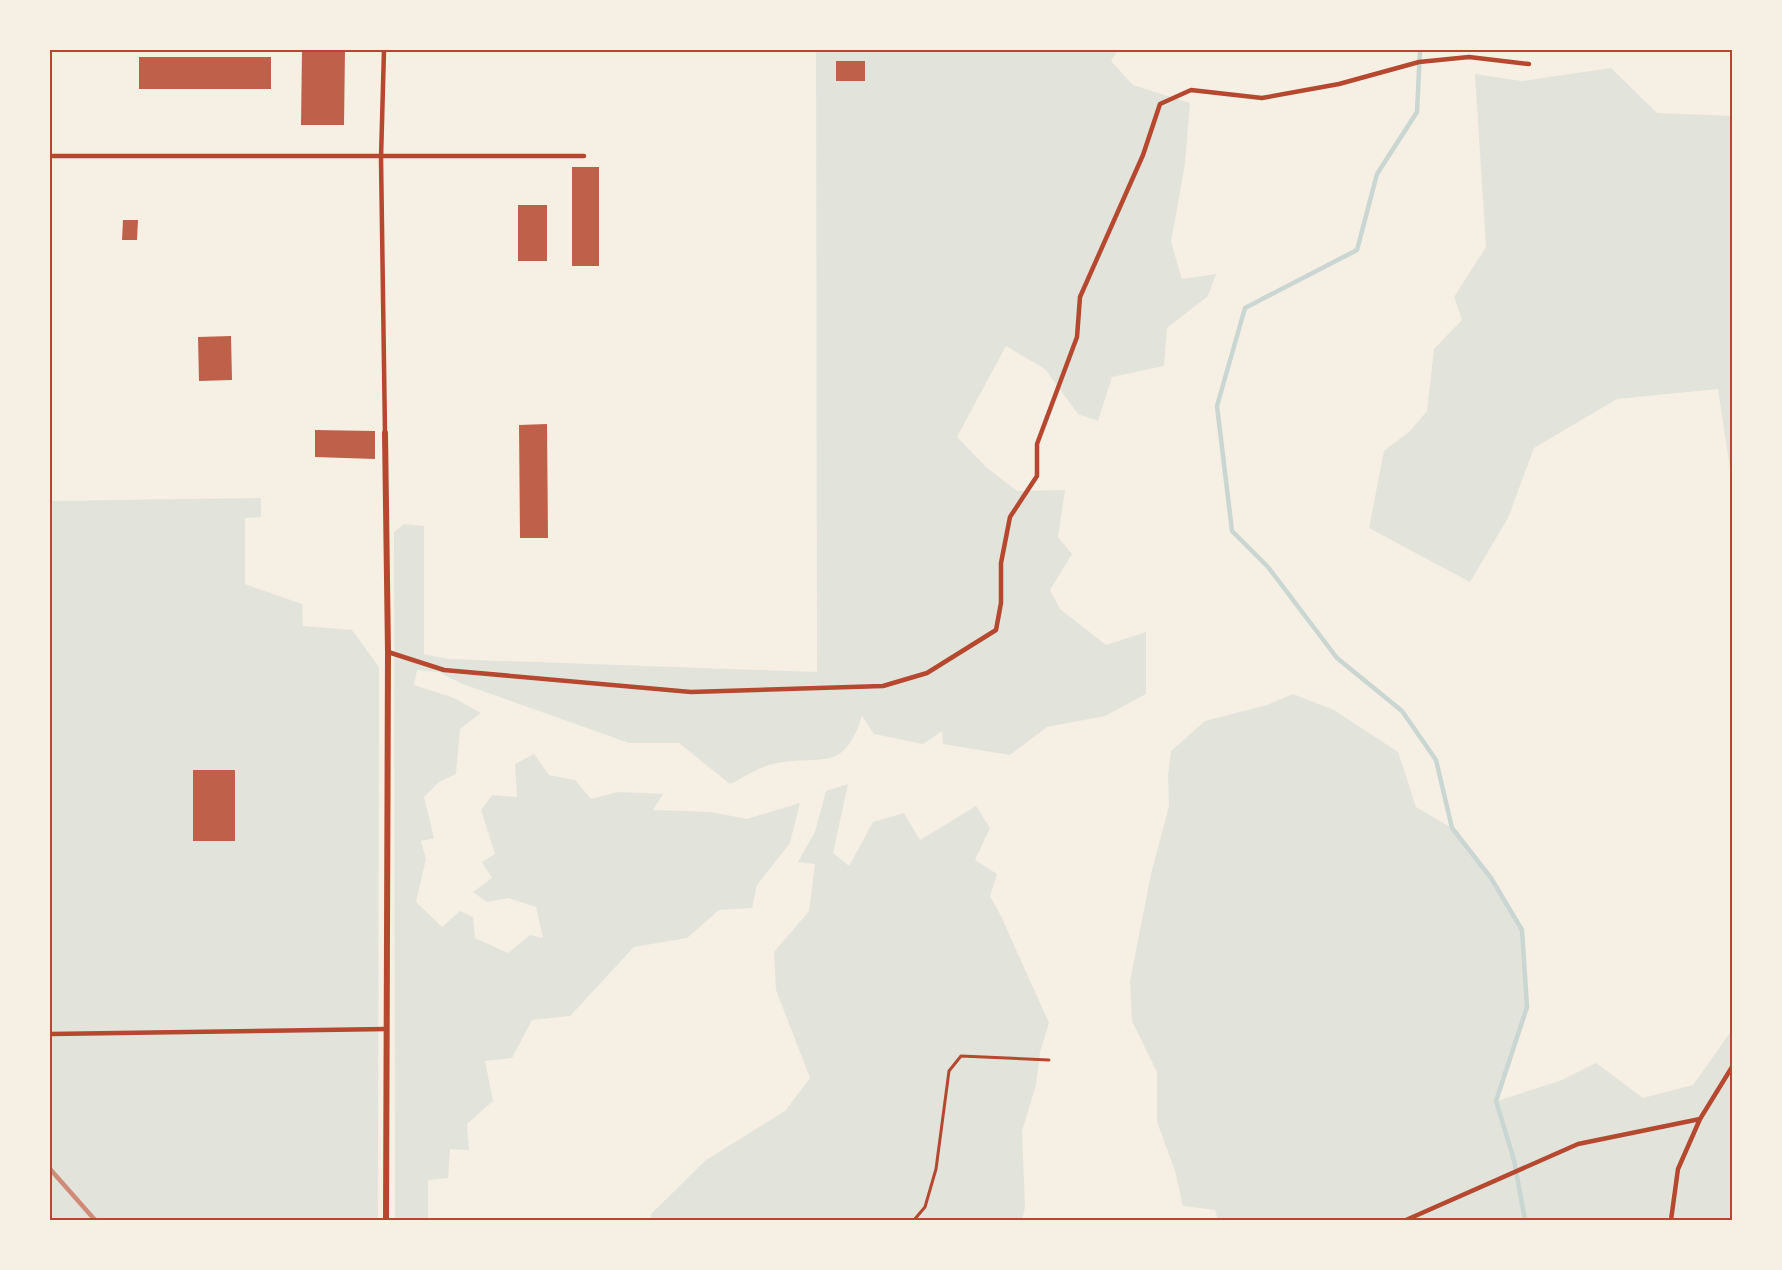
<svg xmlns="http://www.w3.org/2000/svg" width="1782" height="1270" viewBox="0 0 1782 1270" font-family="Inter,sans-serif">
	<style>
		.green { fill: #e2e4dc }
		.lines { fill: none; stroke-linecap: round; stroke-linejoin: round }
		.stream { stroke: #c9d6d2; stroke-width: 4.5 }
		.building { fill: #bf614a }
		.path { stroke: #b5482f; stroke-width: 3 }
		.service { stroke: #b5482f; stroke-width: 4.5 }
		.minor { stroke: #b5482f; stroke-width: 6 }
		.rail { stroke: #cf8b77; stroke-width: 4.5 }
		.neatline { fill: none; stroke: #b5482f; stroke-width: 2 }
	</style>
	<rect width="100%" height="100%" fill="#f6efe4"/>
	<!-- green -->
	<path class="green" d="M816 50H1118L1111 61 1133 85 1190 103 1185 164 1171 242 1182 279 1216 274 1208 296 1167 328 1164 366 1112 377 1098 421 1078 414 1045 369 1006 346 957 437 986 467 1017 491 1065 490 1058 537 1072 554 1050 590 1060 609 1106 645 1146 632V694L1105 716 1047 727 1010 755 943 744 942 731 923 744 874 734 862 716C843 776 820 753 773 764 758 767 743 778 730 784L679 743H629L460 683 439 672 417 670 414 685 454 698 481 713 460 729 456 774 439 782 424 797 434 838 421 841 426 859 416 902 442 927 460 911 473 917 475 938 508 953 530 935 543 938 536 907 508 898 487 902 473 892 492 878 482 862 495 854 481 810 492 795 517 797 515 764 534 754 549 775 575 780 591 799 618 792 663 794 653 810 711 812 747 819 800 803 790 843 757 885 752 908 719 910 687 938 634 947 570 1016 532 1020 512 1058 485 1061 493 1101 467 1124 469 1150 450 1149 448 1178 428 1180V1220H395L394 532 404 524 424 526V654L448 659 817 672Z
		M1611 68 1657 113 1732 116V482L1718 389 1617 399 1534 448 1508 518 1470 582 1369 528 1384 451 1410 431 1427 411 1434 349 1462 320 1454 297 1486 247 1475 74 1522 81Z
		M261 498V517L245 518V584L302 604 303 626 352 630 379 667 378 1220H50V501Z
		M1293 694 1334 710 1398 752 1416 807 1452 828 1491 878 1522 930 1527 1007 1497 1101 1562 1080 1596 1063 1643 1098 1693 1085 1732 1030V1220H1218L1215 1210 1183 1206 1175 1171 1157 1122V1072L1132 1021 1130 981 1151 874 1169 806 1168 775 1171 751 1205 721 1267 705Z
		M848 784 833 853 849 866 873 822 904 813 920 840 976 806 990 828 975 860 997 874 990 896 1001 916 1049 1023 1040 1052 1036 1085 1022 1131 1025 1207 1022 1220H651V1214L706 1160 785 1111 810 1078 776 990 774 952 809 911 815 864 798 862 815 832 826 791Z"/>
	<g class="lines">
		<!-- stream -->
		<path class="stream" d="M1420 50 1417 112 1377 174 1357 250 1245 308 1217 406 1232 531 1268 567 1337 658 1402 711 1436 760 1452 828 1491 878 1522 930 1527 1007 1496 1101 1514 1160 1525 1220"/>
	</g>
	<!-- building -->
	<path class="building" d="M302 50H345L344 125H301Z
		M139 57H271V89H139Z
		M836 61H865V81H836Z
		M572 167H599V266H572Z
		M518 205H547V261H518Z
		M123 220H138L137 240H122Z
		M231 336 232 380 199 381 198 337Z
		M547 424 548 538H520L519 425Z
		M315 430 375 431V459L315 457Z
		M193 770H235V841H193Z"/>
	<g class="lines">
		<!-- path -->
		<path class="path" d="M914 1220 925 1207 936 1169 949 1071 961 1056 1049 1060"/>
		<!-- service -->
		<path class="service" d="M384 50 381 158 385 433
			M50 156H584
			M388 652 444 670 691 692 883 686 927 673 996 630 1001 603V563L1010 517 1037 476V444L1077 337 1080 297 1143 155 1160 104 1191 90 1262 98 1339 84 1419 62 1469 57 1529 64
			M50 1034 387 1029
			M1406 1220 1578 1144 1700 1119 1732 1067
			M1671 1220 1678 1169 1700 1119"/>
		<!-- minor -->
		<path class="minor" d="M385 433 388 652 386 1220"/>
		<!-- rail -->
		<path class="rail" d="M50 1169 95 1220"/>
	</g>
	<!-- border -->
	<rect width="1782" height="1270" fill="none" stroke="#f6efe4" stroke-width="102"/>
	<rect x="51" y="51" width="1680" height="1168" class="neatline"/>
</svg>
